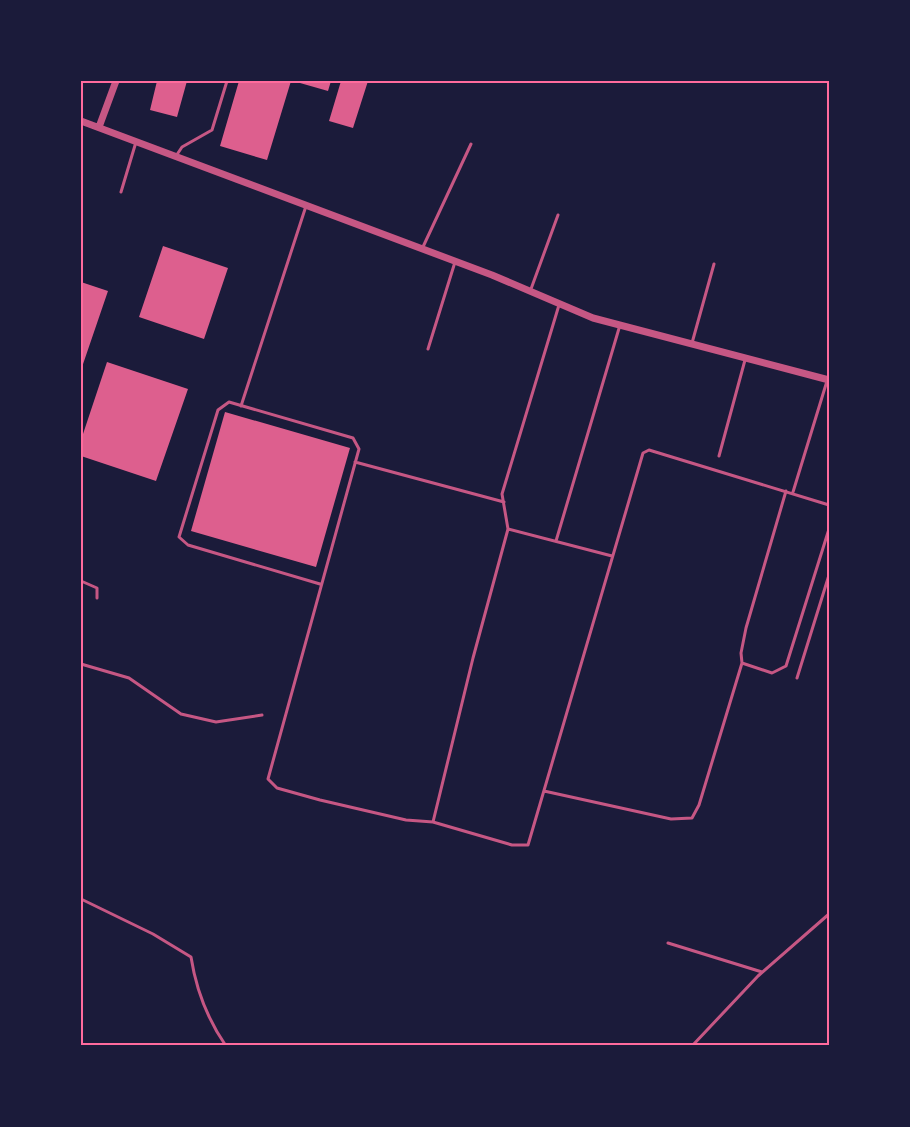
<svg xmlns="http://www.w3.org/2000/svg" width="910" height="1127" viewBox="0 0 910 1127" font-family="'Exo 2',sans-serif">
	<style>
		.building { fill: #dd5f8e }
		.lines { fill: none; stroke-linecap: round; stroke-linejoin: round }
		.service { stroke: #c65784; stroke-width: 3 }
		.tertiary { stroke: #c65784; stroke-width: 7 }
		.neatline { fill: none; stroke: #ff6b9d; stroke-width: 2 }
	</style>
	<rect width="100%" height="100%" fill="#1b1b3a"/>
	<!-- building -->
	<path class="building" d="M157 81H187L177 117 150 110Z
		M239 81H291L267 160 220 146Z
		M301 81H331L328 91 300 83Z
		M341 81H368L353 128 329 121Z
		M163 246 228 268 204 339 139 317Z
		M81 282 108 291 81 370Z
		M107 362 188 389 156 481 81 456V440Z
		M225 412 350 448 316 567 191 531Z"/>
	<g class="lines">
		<!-- service -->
		<path class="service" d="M176 156 182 147 212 130 227 81
			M121 192 136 142
			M422 249 471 144
			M531 289 558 215
			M692 343 714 264
			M428 349 455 262
			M241 406 306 206
			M719 456 745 360
			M355 462 504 502
			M793 492 827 381
			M508 529 612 556
			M556 541 620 325
			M81 581 97 588V598
			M320 584 188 545 179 537 218 410 229 402 353 438 359 449 268 779 277 788 320 800 406 820 433 822 512 845H528L643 453 649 450 829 505
			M742 663 772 673 786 666 829 529
			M81 664 129 678 181 714 216 722 262 715
			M797 678 829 575
			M544 791 671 819 692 818 699 805 742 663 741 653 746 628 786 491
			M433 822 473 658 508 529 502 494 559 305
			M81 899 153 934 191 957C196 989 208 1020 226 1046
			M668 943 762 972
			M692 1046 758 976 829 914"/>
		<!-- tertiary -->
		<path class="tertiary" d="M81 121 492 275 593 318 829 380
			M99 127 116 81"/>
	</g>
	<!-- border -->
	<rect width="910" height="1127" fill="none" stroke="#1b1b3a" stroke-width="165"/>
	<rect x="82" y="82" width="746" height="962" class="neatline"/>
</svg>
